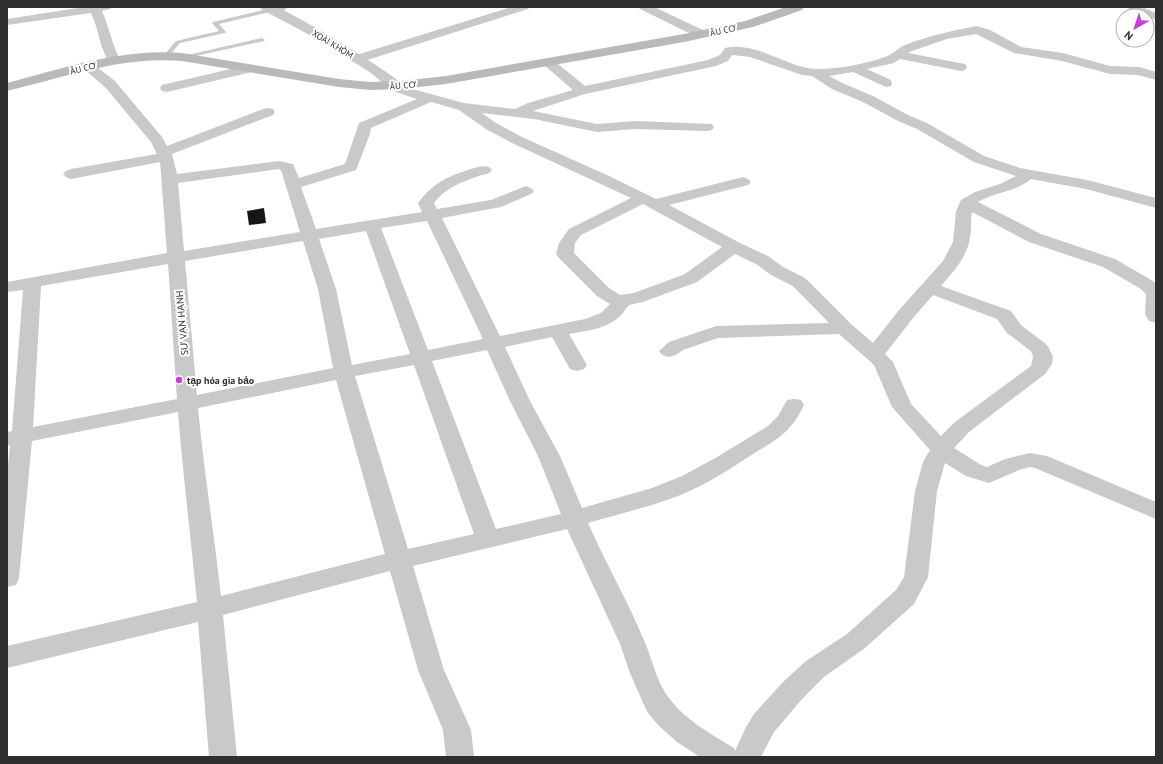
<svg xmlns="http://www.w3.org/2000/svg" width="1163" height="764" viewBox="0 0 1163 764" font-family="'PT Sans',sans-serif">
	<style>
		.building { fill: #161616 }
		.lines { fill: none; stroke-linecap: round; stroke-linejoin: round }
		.service { fill: #c9c9c9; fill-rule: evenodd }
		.minor { fill: #c9c9c9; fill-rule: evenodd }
		.tertiary { fill: #c9c9c9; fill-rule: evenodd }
		.secondary { fill: #b9b9b9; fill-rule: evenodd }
		.poi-dot { fill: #c242d4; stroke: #fff; stroke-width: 1.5 }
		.labels { text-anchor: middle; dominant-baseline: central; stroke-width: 4; stroke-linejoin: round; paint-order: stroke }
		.far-street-label { font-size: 9px; fill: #2f2f2f; stroke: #fff }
		.street-label { font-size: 10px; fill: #2f2f2f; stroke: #fff }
		.poi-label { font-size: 10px; font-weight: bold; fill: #2f2f2f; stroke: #fff; text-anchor: start }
	</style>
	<rect width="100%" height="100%" fill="#fff"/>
	<!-- building -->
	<path class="building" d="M264 208 266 223 249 225 247 211Z"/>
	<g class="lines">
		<!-- service -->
		<path class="service" d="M272 8 274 9V11L219 24 226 32 225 33 180 43 169 56 164 55 176 41 219 31 212 23 213 22Z
			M262 38 265 40 264 41 182 59 179 57Z"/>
		<!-- minor -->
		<path class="minor" d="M84 7H112L110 9 102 11C109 27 112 44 120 60L118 63H110C99 48 99 29 91 13L7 25V19Z
			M270 7H288C284 12 274 14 268 12L266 10Z
			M512 7H530L528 9 361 62H353L351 59 353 56Z
			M638 7H654L705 31 707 34 705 37H697L640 9Z
			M1127 7H1142L1156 13V20L1129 9Z
			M976 26 990 30 1021 47 1063 53 1110 66 1139 67 1156 72V80L1138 75 1110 74 1062 61 1014 53 976 34 947 39 912 51 908 53 965 64 967 67 965 70 961 71 900 59 894 63 867 69 891 80 892 83 891 86 886 87 853 72 829 76 842 83 873 96 908 115 927 123 984 156 1020 168 1087 180 1156 198V208L1086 189 1031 179C1016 192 995 192 978 202L1041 234 1115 259 1153 281 1156 284V323L1149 321 1145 314 1146 294 1141 289 1103 267 1029 242 972 212C970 220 972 229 970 237 968 256 953 272 941 286L1011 311 1021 325 1046 344 1049 348 1053 357 1052 364 1045 374 969 432 954 448 981 465 987 467 1005 459 1030 453 1047 456 1156 502V519L1035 468 1030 467 1019 470 989 483 966 476 945 463 937 491 928 577 914 604 865 648 824 677 802 699 774 732 761 757H700L677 742 658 725 648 713 644 705 630 673 620 644 567 529 413 566 444 670 471 730 474 757H446L443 730 418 670 390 571 223 615 237 757H209L198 622 7 668V646L197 602C191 539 183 476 178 412L32 441 19 578 16 585 7 587V474L10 445 7 446V432L12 431 23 290 7 292V282L167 253 160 162 71 179 66 177 63 174 66 171 71 169 157 154 151 142 105 87 84 69 82 66 84 63H92L115 81 162 137 167 146 263 109 268 108 273 109 275 112 273 115 172 154 177 174 279 161 293 164 299 178 345 164 359 123 417 99 387 89 385 86 387 83H397L412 89 464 103 515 109 528 103 573 90 544 65 542 62 544 59H552L585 86 708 60 720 55 725 48C757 40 788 70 819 69 838 69 866 64 885 57 892 55 898 48 905 45 928 36 952 31 976 26ZM732 55 750 57 802 75 812 76 832 89 863 102 898 121 917 129 974 162 1016 176 1000 184 975 192 961 200 956 211 953 242 943 261 899 310 873 343 851 324 805 278 783 267 768 256 740 243 669 205 748 185 751 182 748 179 743 177 656 199 609 176 522 137 496 123 482 113 534 119 597 132 635 129 707 131 712 130 714 127 712 124 635 121 597 124 533 111 585 94 716 66 728 61ZM431 102 459 110 486 129 512 143 631 198 569 229 559 243 556 254 559 258 597 296 610 304 601 313 585 319 500 336 442 218 501 207 531 194 534 191 531 188 526 186 491 200 437 209 434 203C448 185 469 179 489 173L492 170 489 167C482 165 475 168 468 170 447 176 431 185 418 203L422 212 316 229 301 187 356 170 370 134 371 128ZM279 169 281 170 300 232 184 251 178 183ZM643 204 722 247 685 274 634 293 620 295 609 288 574 253 575 243 581 235ZM427 221 483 339 428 350 381 228ZM366 231 410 354 352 365 336 289 319 239ZM303 241 318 289 333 368 197 395 185 261ZM735 254 756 264 771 275 793 286 829 323 716 326 669 342 659 351 662 355 669 357 676 355 683 350 718 338 839 334 874 365 892 407 930 450 923 462 915 491 904 577 896 590 847 634 806 661 782 683 754 714 746 727 735 751 734 748C711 734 685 720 669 698 657 683 653 662 646 645 629 603 606 564 588 523 615 515 641 509 667 500 697 490 724 473 750 456 777 439 790 434 804 405L801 400 794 399 787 400 778 416 768 426 717 457 682 476 652 488 582 508 560 456 530 401 505 347 552 337 570 369 577 371 584 369 587 365 569 334C585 331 606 329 619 317 623 314 625 309 629 305L643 302 697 282ZM168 264 177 399 33 427 41 286ZM933 295 997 319 1007 333 1031 351 1033 357 1031 366 955 422 941 436 911 404 893 362 885 354 913 318ZM487 350 510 401 538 456 561 514 496 529 432 361ZM414 365 474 534 408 549 355 376ZM336 380 385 554 221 596C214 533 204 471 198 408Z
			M248 65 252 66 254 69 252 72 167 92 162 91 160 88 162 85Z"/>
		<!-- tertiary -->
		<path class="tertiary" d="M260 7C265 7 271 6 275 7 290 10 396 75 404 86L402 89C390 92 380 80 371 73 336 50 299 28 262 10Z"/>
		<!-- secondary -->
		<path class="secondary" d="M786 7H804L802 10 753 27 684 42 446 84 401 89 370 90 339 87 182 61C122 56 65 77 7 91V83C64 68 122 48 182 53L339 79 370 82 401 81 446 76 684 34 745 21Z"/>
	</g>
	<!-- markers -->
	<circle class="poi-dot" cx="179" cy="380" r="4"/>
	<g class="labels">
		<!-- far-street labels -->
		<g class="far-street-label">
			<text transform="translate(723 30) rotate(-12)">ÂU CƠ</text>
			<text transform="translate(333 44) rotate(31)">XOÀI KHÒM</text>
			<text transform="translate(83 68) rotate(-14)">ÂU CƠ</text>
			<text transform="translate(403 85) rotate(-4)">ÂU CƠ</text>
		</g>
		<!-- street labels -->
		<g class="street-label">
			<text transform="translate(182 323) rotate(-95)">SƯ VẠN HẠNH</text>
		</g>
		<!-- poi labels -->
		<g class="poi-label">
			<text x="187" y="380">tạp hóa gia bảo</text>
		</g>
	</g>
	<!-- border -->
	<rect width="1163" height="764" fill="none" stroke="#2f2f2f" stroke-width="16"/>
	<!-- north arrow -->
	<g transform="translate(1135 28) rotate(219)"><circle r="19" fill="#ffffff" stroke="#acacac"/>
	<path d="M0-3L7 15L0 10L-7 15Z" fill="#c242d4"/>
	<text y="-6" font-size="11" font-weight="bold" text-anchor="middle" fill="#2f2f2f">N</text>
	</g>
</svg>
